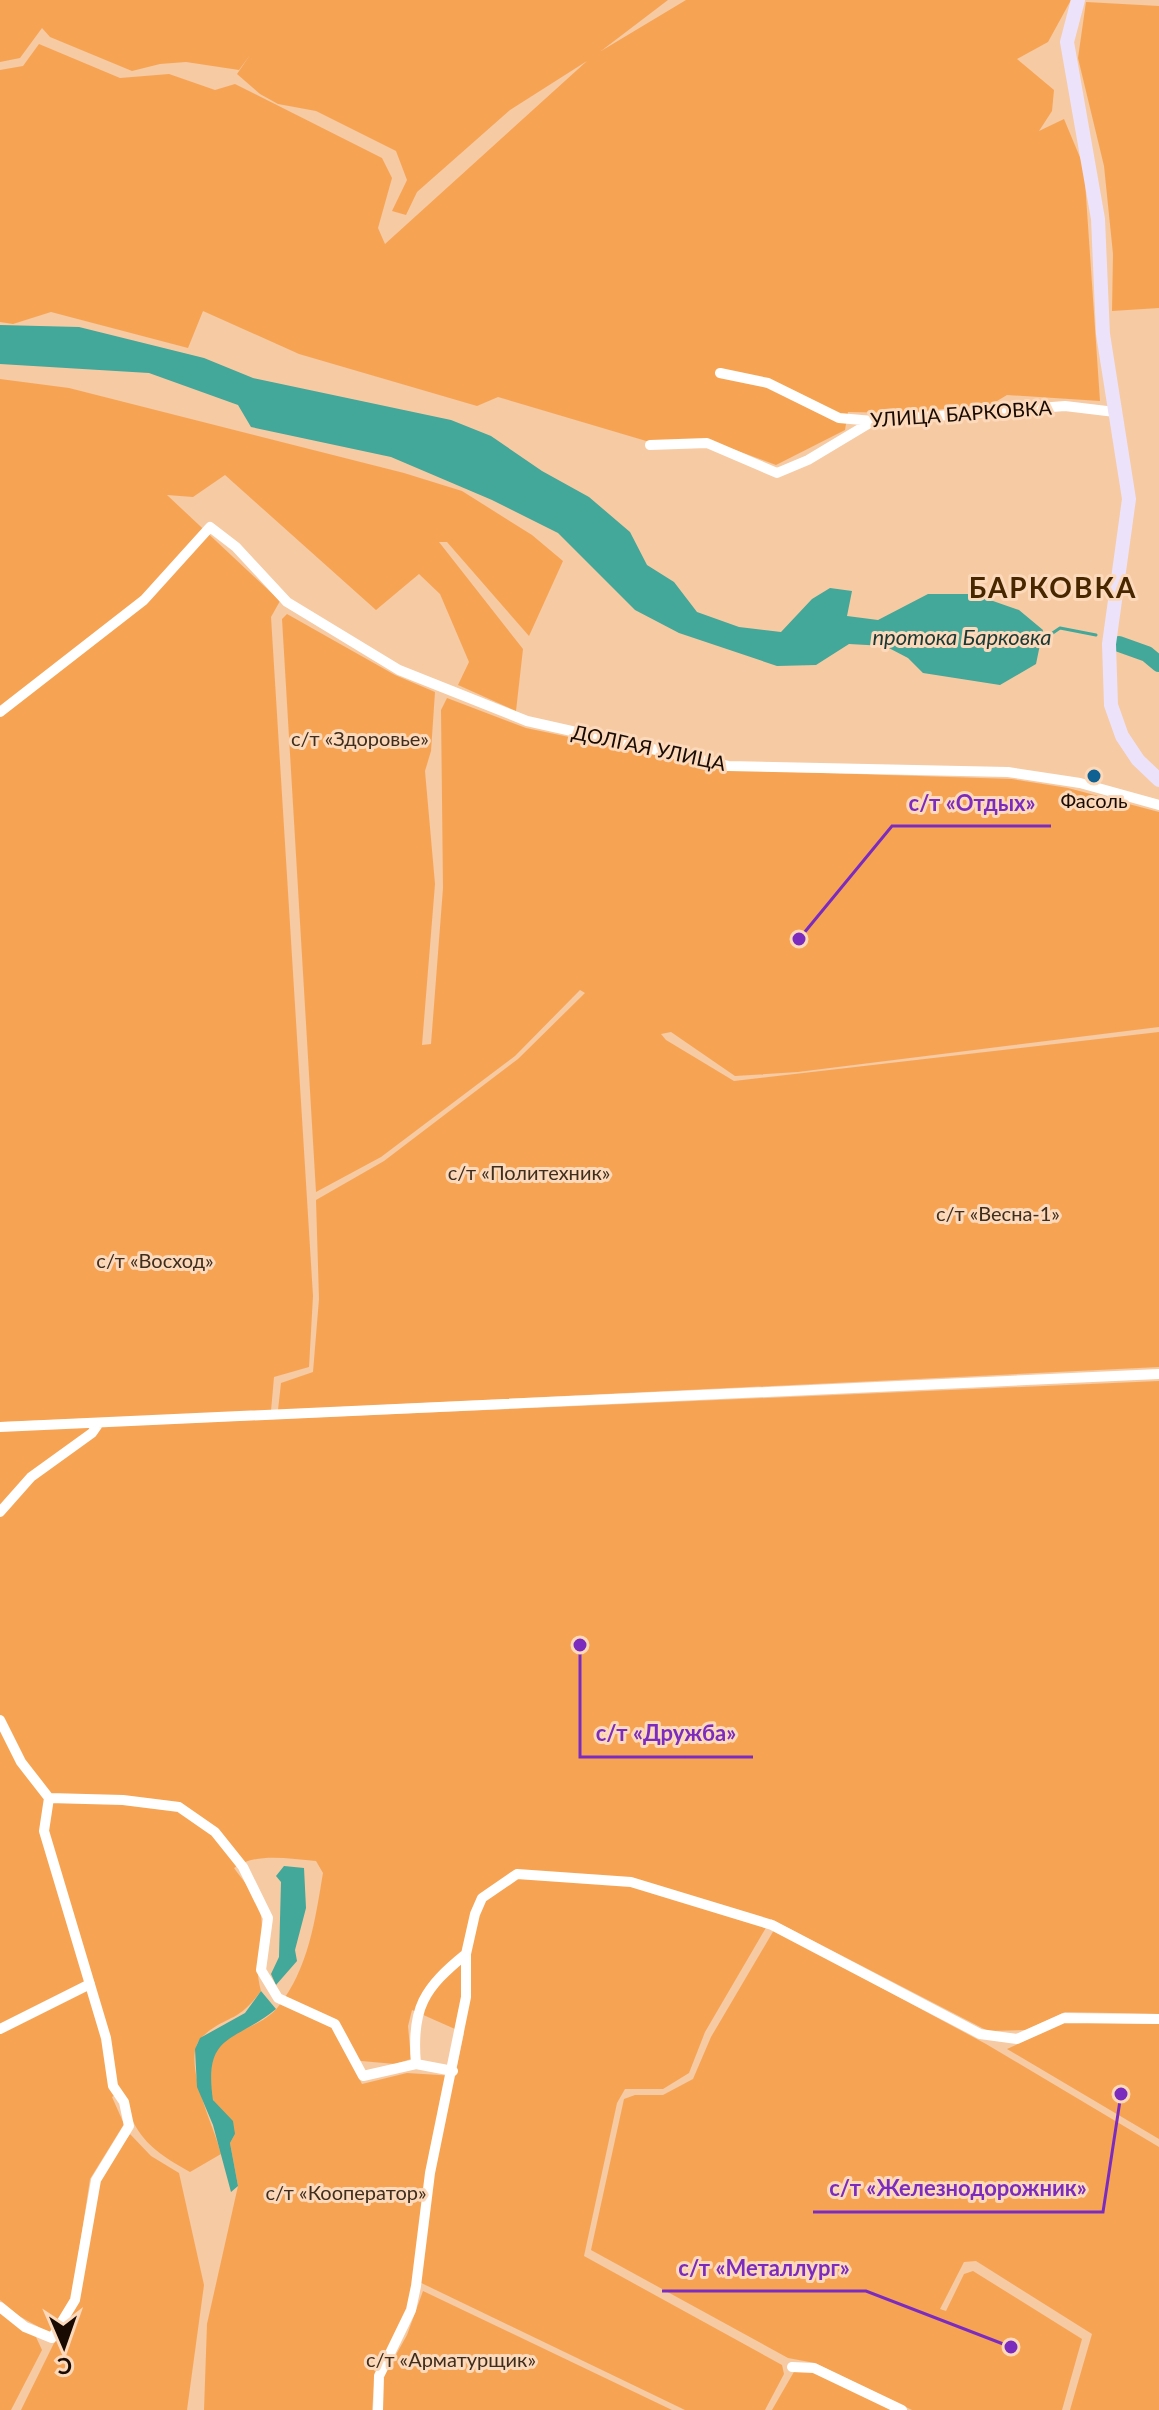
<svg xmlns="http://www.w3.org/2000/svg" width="1159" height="2410" viewBox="0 0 1159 2410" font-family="Lato,sans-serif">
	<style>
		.green { fill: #f6a454; fill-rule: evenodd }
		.water { fill: #43a799 }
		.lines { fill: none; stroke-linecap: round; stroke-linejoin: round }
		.stream { stroke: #43a799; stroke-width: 3 }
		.river { stroke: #43a799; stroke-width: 16 }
		.street { stroke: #fff; stroke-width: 10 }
		.secondary { stroke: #ece2fa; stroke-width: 14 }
		.poi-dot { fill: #0f6193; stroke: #fcd9ba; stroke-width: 3 }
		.labels { text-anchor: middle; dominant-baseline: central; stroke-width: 6; stroke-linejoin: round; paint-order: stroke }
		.street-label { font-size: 20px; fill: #190b01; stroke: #fcd9ba }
		.park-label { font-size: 20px; fill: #3f2d1d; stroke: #fcd9ba }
		.poi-label { font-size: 20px; fill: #190b01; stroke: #fcd9ba }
		.water-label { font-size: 22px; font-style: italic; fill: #1a3834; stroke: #fcd9ba }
		.district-label { font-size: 28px; font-weight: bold; letter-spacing: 2px; fill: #482600; stroke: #fcd9ba }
		.leader { fill: none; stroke: #7b2cbf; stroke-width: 3 }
		.callout-dot { fill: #7b2cbf; stroke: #fcd9ba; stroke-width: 3 }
		.callout-label { font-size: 22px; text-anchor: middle; font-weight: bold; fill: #7b2cbf; stroke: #fcd9ba; stroke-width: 6; stroke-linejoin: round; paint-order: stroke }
	</style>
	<rect width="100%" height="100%" fill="#f6caa3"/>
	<!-- green -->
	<path class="green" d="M0 0H668L601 51 686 0H1071L1048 42 1017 59 1054 90 1052 111 1039 131 1064 119 1084 167 1100 401 1007 395 992 404 904 413 848 412 845 430 776 465 708 440 653 443 498 397 477 406 299 354 203 311 188 348 51 312 13 324 0 322V70L23 66 39 44 120 78 169 74 215 90 235 84 382 158 392 178 378 228 385 244 587 61 510 110 417 192 406 215 392 211 407 180 396 151 316 111 278 104 260 94 237 74 250 55 239 70 186 62 160 64 132 71 50 37 42 28 20 58 0 62Z
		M1086 2 1159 6V308L1112 311 1113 254 1104 166 1078 58Z
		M0 379 69 388 404 473 462 491 532 535 563 561 529 636 447 542H439L523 649 516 711 458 685 469 662 440 594 419 574 376 610 225 475 193 497 167 495 280 601 271 617 313 1296 309 1367 274 1377 271 1411 0 1422Z
		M287 614 395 675 435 692 431 751 425 771 435 884 422 1045 431 1044 443 888 441 710 447 698 526 728 727 770 1012 779 1068 788 1159 812V1027L798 1072 735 1076 671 1032 661 1034 666 1040 734 1081 1159 1032V1367L278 1410 281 1383 313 1372 319 1299 316 1200 384 1161 518 1059 585 993 580 990 515 1056 381 1157 316 1192 282 619Z
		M1159 1381V2014L1065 2012 1026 2030 988 2031 771 1919 705 2032 689 2073 663 2089H625L617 2103 584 2256 782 2365 784 2374 765 2410H685L413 2279 408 2310 375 2374 372 2410H204L207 2324 238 2186 230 2143 235 2134C228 2123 216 2109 212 2097 208 2080 211 2049 226 2039 243 2028 264 2024 278 2007 309 1968 315 1920 323 1873L316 1861C289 1859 256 1852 234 1868 244 1882 259 1898 261 1916 265 1944 252 1959 261 1991 237 2024 228 2014 203 2036 178 2057 215 2127 221 2154L190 2172C169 2160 149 2149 136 2127 129 2116 130 2103 120 2092L112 2097 124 2124 90 2179 77 2264 98 2179 130 2134 151 2156 179 2173 204 2285 187 2410H21L57 2337 19 2316 0 2300V1431ZM412 2010 464 2033 455 2076 407 2073 362 2084 350 2060 395 2064 411 2059 408 2026Z
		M774 1930 986 2044 1159 2147V2410H1070L1092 2334 976 2261 964 2262 940 2309 946 2311 964 2274 973 2271 1082 2339 1062 2410H912L815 2363 788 2358 591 2250 624 2099 635 2095H663L693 2079 711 2037Z
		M1065 2022 1159 2024V2139L1007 2049Z
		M423 2291 672 2410H382L383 2378 407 2335Z
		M0 2311 36 2337 42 2350 11 2410H0Z
		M795 2370 814 2371 891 2410H772Z"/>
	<!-- water -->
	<path class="water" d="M0 325 79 327 204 358 253 378 451 420 491 436 542 471 589 497 630 532 647 565 674 582 697 612 739 627 781 632 812 599 830 588 852 591 847 616 878 620 928 594H973L1019 610 1043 630 1036 664 1000 685 923 673 908 658 885 646 849 644 816 665 777 666 679 633 635 610 558 533 492 500 391 457 251 427 238 405 149 373 0 364Z
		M284 1866 304 1868 306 1908 295 1950 297 1961 276 1985 271 1974 279 1957 281 1882 276 1876Z
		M261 1991 276 2009C235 2043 203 2032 213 2100L233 2121 235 2134 230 2143 238 2186 231 2192 213 2125 197 2087 195 2049 200 2038 245 2013Z"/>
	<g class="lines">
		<!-- stream -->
		<path class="stream" d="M1038 643 1060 628 1096 635"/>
		<!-- river -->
		<path class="river" d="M1119 644 1147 654 1159 664"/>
		<!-- street -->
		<path class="street" d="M720 373 768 383 839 418 873 421 1065 406 1115 412
			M650 445 707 443 777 473 808 460 873 421
			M0 712 144 600 210 527 236 547 287 602 399 670 527 721 728 766 1008 772 1080 783 1159 805
			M0 1427 1159 1374
			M0 1512 31 1477 92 1433 99 1423
			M0 1720 21 1762 49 1798 44 1831 106 2038 113 2086 124 2102 129 2126 96 2180 75 2300 52 2338 25 2327 0 2307
			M49 1798 123 1800 179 1807 215 1832 243 1867 268 1918 261 1970 278 1998 335 2024 363 2076 416 2064 453 2071
			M0 2029 90 1984
			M416 2064C411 2008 424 1988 466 1954
			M792 2367 814 2368 902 2410
			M378 2410 379 2376 411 2310 416 2286 430 2173 466 1997V1954L475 1914 482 1898 517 1874 631 1882 772 1925 980 2034 1017 2039 1064 2018 1159 2019"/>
		<!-- secondary -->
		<path class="secondary" d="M1078 0 1067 42 1098 219 1103 334 1129 499 1109 644 1111 705 1122 736 1138 760 1159 780"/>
	</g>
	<!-- markers -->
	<circle class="poi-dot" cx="1094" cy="776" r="8"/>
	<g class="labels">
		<!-- street labels -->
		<g class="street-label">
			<text transform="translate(961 413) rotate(-4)">УЛИЦА БАРКОВКА</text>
			<text transform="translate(649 747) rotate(12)">ДОЛГАЯ УЛИЦА</text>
		</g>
		<!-- park labels -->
		<g class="park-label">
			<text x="360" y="738">с/т «Здоровье»</text>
			<text x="529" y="1172">с/т «Политехник»</text>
			<text x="998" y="1213">с/т «Весна-1»</text>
			<text x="155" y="1260">с/т «Восход»</text>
			<text x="346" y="2192">с/т «Кооператор»</text>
			<text x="451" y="2359">с/т «Арматурщик»</text>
		</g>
		<!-- poi labels -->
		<g class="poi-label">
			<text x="1094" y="800">Фасоль</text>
		</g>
		<!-- water labels -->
		<g class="water-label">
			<text x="962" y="636">протока Барковка</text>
		</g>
		<!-- district labels -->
		<g class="district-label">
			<text x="1053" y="587">БАРКОВКА</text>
		</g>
	</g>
	<!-- callouts -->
	<path class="leader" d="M799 939L892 826H1051M580 1645L580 1757H753M1121 2094L1103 2212H813M1011 2347L866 2291H662"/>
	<g class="callout-dot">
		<circle cx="799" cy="939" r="8"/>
		<circle cx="580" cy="1645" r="8"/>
		<circle cx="1121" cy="2094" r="8"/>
		<circle cx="1011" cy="2347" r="8"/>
	</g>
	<g class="callout-label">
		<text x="972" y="811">с/т «Отдых»</text>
		<text x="666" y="1741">с/т «Дружба»</text>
		<text x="958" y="2196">с/т «Железнодорожник»</text>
		<text x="764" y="2276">с/т «Металлург»</text>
	</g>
	<!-- north arrow -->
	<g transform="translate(64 2346) rotate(178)" stroke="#fcd9ba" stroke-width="6" paint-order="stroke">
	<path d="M0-6L14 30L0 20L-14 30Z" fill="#190b01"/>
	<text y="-12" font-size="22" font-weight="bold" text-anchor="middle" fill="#190b01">С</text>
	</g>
</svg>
